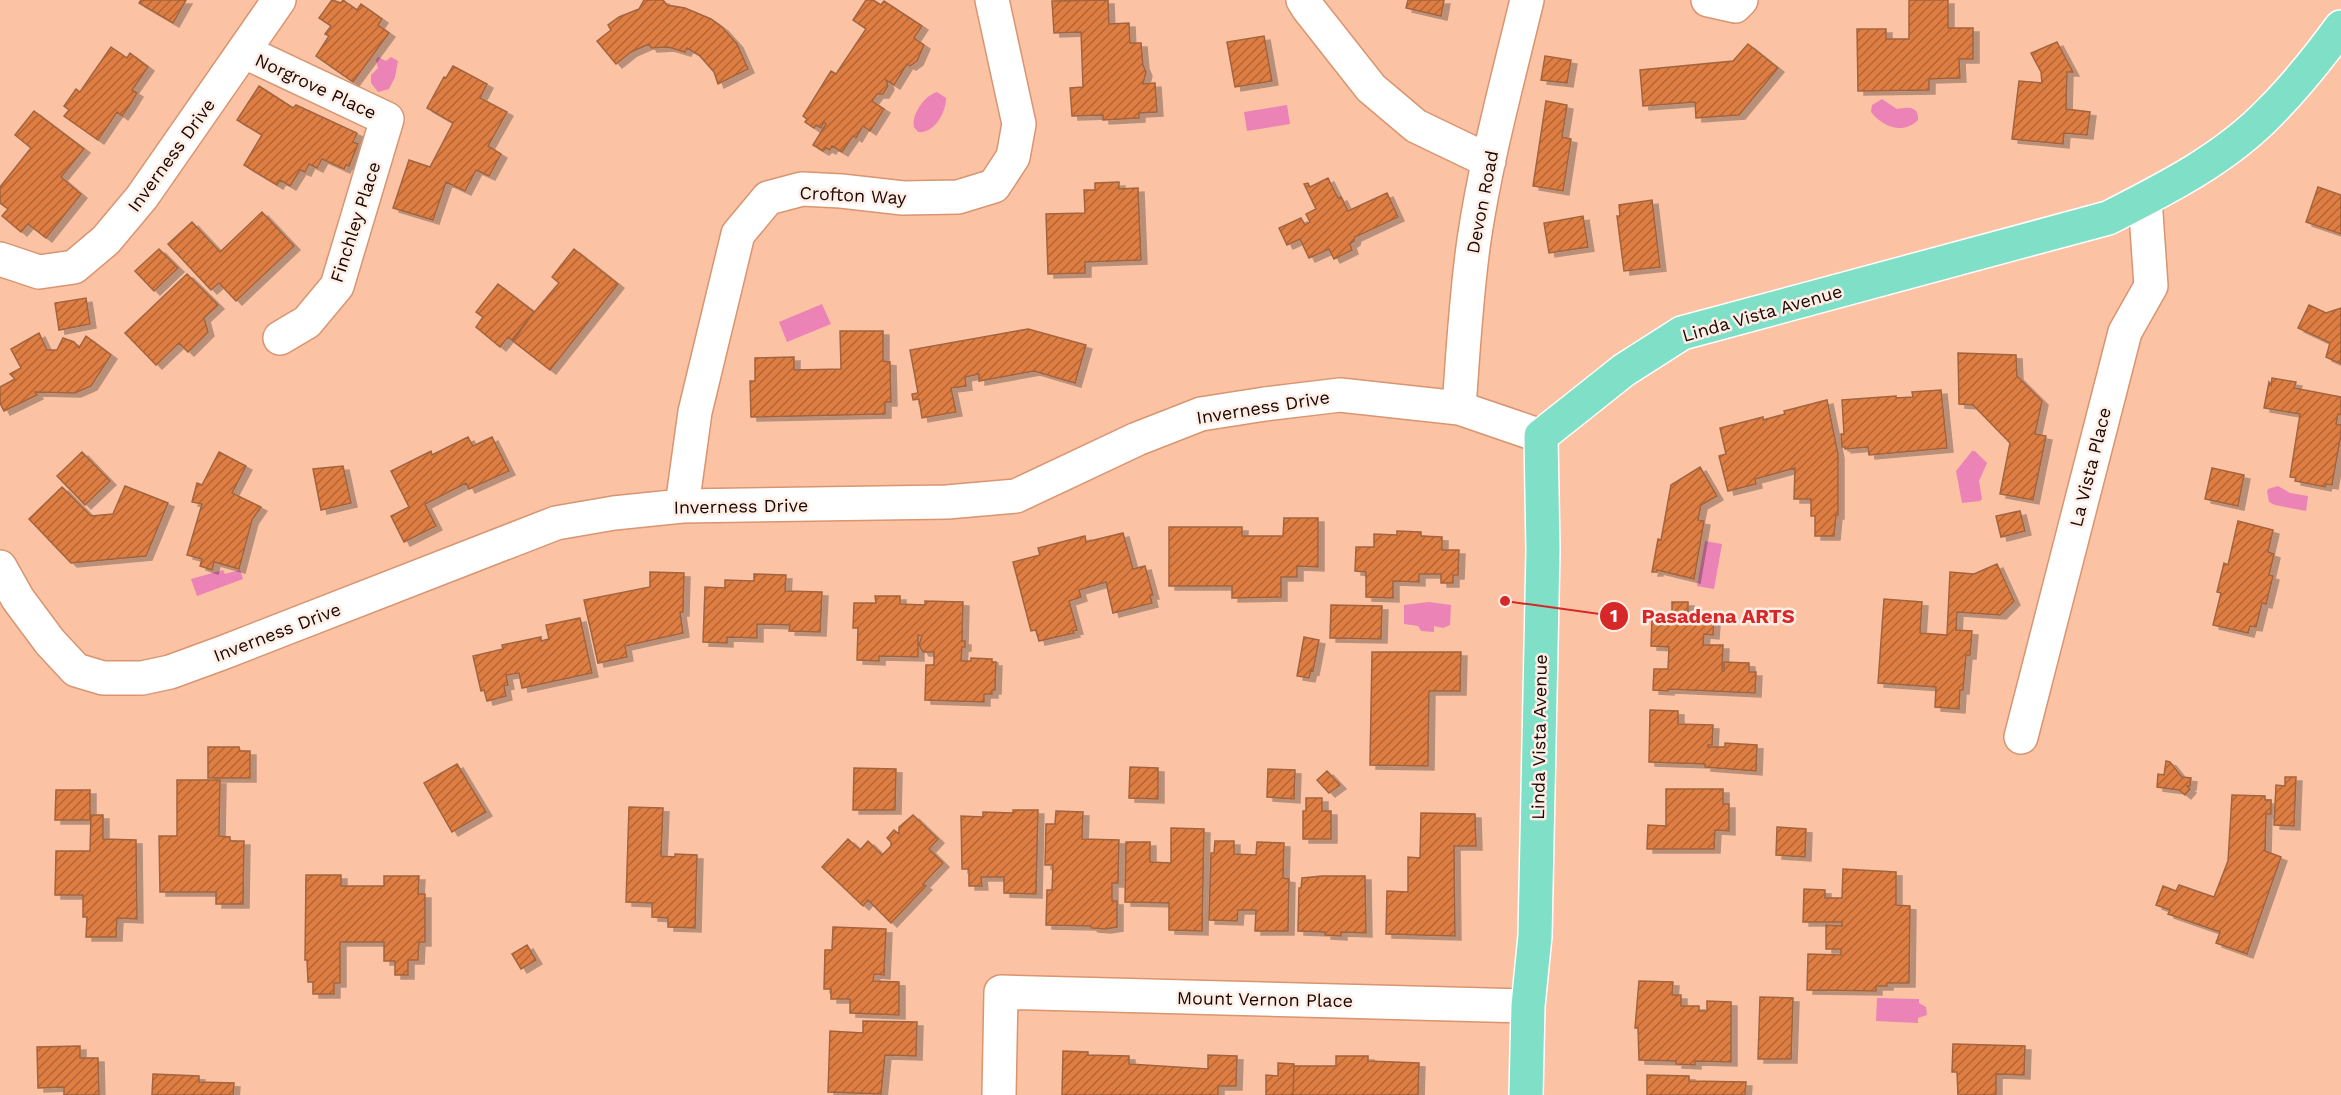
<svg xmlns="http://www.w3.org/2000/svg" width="2341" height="1095" viewBox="0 0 2341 1095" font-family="'Work Sans',sans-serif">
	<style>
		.water { fill: #eb83b6 }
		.building { fill: url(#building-hatch); stroke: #a2643f; stroke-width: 1.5; filter: url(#shadow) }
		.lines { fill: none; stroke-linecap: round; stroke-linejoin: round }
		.minor-casing { stroke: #d89570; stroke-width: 36 }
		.major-casing { stroke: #fff; stroke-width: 36 }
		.minor { stroke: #fff; stroke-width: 33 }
		.major { stroke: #7fdfc7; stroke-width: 33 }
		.labels { text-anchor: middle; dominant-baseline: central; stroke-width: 5; stroke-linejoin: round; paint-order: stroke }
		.street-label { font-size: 18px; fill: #1c0500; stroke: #fdeee6 }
		.leader { fill: none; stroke: #d62828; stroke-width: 2 }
		.callout-dot { fill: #d62828; stroke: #fdeee6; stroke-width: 2 }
		.mark-label { font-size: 18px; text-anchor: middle; font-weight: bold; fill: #fff }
		.callout-label { font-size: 20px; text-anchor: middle; font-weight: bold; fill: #d62828; stroke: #fdeee6; stroke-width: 5; stroke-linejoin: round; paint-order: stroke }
	</style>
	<defs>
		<pattern id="building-hatch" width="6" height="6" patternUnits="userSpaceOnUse" patternTransform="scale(1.5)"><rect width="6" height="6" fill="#df7e43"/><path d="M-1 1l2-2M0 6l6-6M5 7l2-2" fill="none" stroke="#b46536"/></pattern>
		<filter id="shadow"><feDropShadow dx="6" dy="4" stdDeviation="0" flood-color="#0004"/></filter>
	</defs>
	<rect width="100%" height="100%" fill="#fbc3a4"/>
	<!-- water -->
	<path class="water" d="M391 57 398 61 395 77 389 89 378 92 371 83V75L378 68 376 60 378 57 386 61Z
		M937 92 946 98C946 113 934 134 918 132L914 127C911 115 925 95 937 92Z
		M1882 99 1897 109C1907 107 1919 105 1918 120 1903 135 1883 127 1871 112L1872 105Z
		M1287 105 1290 124 1247 131 1244 112Z
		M822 304 831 324 787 342 779 322Z
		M1972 451H1975L1987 463 1979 481 1982 499 1980 501 1962 503 1956 471Z
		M2278 486 2290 493 2308 496 2306 511 2275 505 2269 502 2267 491 2268 489Z
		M1705 541 1722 544 1714 589 1697 586Z
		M223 570 225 574 240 570 243 579 197 596 191 579Z
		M1429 602 1451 605 1450 625 1443 628 1434 626V632L1421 631 1418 626 1404 624V605Z
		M1877 998 1919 999V1003L1926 1007 1927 1015 1918 1018V1023L1876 1021Z"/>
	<!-- building -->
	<path class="building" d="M141 0H186L173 23 139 3Z
		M332 0 341 3 343 0 357 10 361 4 382 19 378 25 389 33 353 82 316 56 329 36 325 34 331 26 319 18Z
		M644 0H663L667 5 685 8 711 19 722 27 737 44 748 69 718 84 714 72 707 64 699 55 687 48 685 52 668 47 651 48 649 44 631 52 616 64 597 41 611 30 608 25 619 17 639 9Z
		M866 0H873L881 5 884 1 922 26 914 38 924 45 917 61 910 66 907 64 894 85 886 80 888 86 883 94H877L872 101 884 109 870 131 863 126 856 138 853 136 842 152 832 146 830 150 826 148 823 151 813 145 826 124 824 122 821 128 816 125 814 128 805 122 807 119 803 116 831 71 836 74 866 29 853 20Z
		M1108 0 1109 24 1129 23 1130 43H1141L1143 65 1146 72 1143 84 1155 83 1157 112 1139 113V118L1103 120V115L1072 116 1070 88 1083 87 1081 32 1054 33 1052 1Z
		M1408 0H1444L1441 16 1406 8Z
		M1909 0H1948V28H1973V59H1959L1960 78 1929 79V90L1858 91 1857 29H1886V39H1909Z
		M1264 36 1272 81 1235 87 1227 42Z
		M2057 42 2073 72H2067L2066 109 2090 112 2087 135 2064 133 2063 144 2012 139 2019 81 2042 83 2041 72 2031 53Z
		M1748 44 1778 68 1739 115 1696 118 1695 102 1643 106 1640 70 1733 61Z
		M111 47 127 58 130 53 148 67 132 90 137 93 129 106 122 116 117 112 98 140 64 116 69 110 64 106 76 89 80 92Z
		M1545 56 1571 60 1567 83 1541 80Z
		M453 66 487 84 480 98 507 112 488 146 501 154 489 176 476 170 465 191 446 182 433 220 393 208 409 160 430 167 453 123 427 108 444 77 446 78Z
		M259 86 293 108 296 105 357 133 353 142 358 144 349 166 346 165 344 169 322 159 317 168 309 164 305 172 300 170 290 186 280 180 277 185 244 165 262 135 237 120Z
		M1546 101 1567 105 1562 137 1571 139 1563 191 1533 186Z
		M34 111 84 149 61 177 81 194 46 238 28 224 21 232 2 216 8 209 0 203V187L31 148 15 135Z
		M1328 178 1338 198 1341 197 1348 211 1387 193 1398 217 1355 237 1354 241 1350 244 1352 250 1334 259 1329 249 1309 258 1300 239 1287 245 1279 228 1301 218 1305 225 1310 222 1306 214 1316 209 1304 184 1308 183 1310 187Z
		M1119 182V189L1138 188 1141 260 1085 262V273L1048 274 1046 214 1085 213 1084 190H1095V183Z
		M2318 187 2341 195V234L2306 222Z
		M1652 200 1660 267 1624 271 1617 216H1620L1619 205Z
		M262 212 294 246 236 301 219 283 211 290 168 244 192 222 220 252Z
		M1583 216 1588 247 1549 253 1544 223Z
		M159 249 178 268 154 291 135 271Z
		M574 249 618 284 550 370 513 341 531 316 559 283 552 277Z
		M187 274 218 305 204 318 208 332 188 352 179 343 156 365 125 333Z
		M498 284 534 312 512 340 508 337 500 347 476 327 483 317 476 312Z
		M86 298 90 324 59 330 55 303Z
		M2309 305 2326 313 2341 308V364L2326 357 2330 343 2298 328Z
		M1028 329 1086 345 1075 383 1034 371 979 381V374L965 377 966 386 951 388 956 412 922 418 919 399 913 400 912 394 918 393 910 350Z
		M840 331H883V361L890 362 891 402H885V414L751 417 750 381H755V358L794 357V370L841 369Z
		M39 333 47 350H57L63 338 74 342 79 348 86 336 111 355 91 386 75 393 35 392 37 395 4 411 0 403V387L15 379 10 374 21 368 11 349Z
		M1958 353 2016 355 2017 376 2042 401 2035 434 2046 436 2033 500 2000 494 2010 443 1973 405 1959 404Z
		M2272 378 2296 382 2294 388 2341 397V415L2338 414 2336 424 2341 425V434L2332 485 2326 484 2325 487 2295 481 2296 478 2290 477 2300 414 2264 408 2269 382 2271 385Z
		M1941 390 1947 448 1869 455 1868 447 1845 449V447H1842L1841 434H1844L1842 400 1896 396V398L1913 397 1912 392Z
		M1827 400 1838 454V515H1836L1834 536H1815V516H1811V499H1794L1795 468 1755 479 1756 484 1728 491 1719 456 1726 454 1720 428 1763 417V420L1785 414 1784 411Z
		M468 437 473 446 492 437 509 471 469 489 466 483 425 504 436 526 404 542 391 516 409 507 391 471 431 451 432 455Z
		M82 452 110 481 85 505 57 476Z
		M219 452 246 466 232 493 261 507 252 520 239 569 214 562 212 570 200 566 202 559 187 555 202 504 192 502 197 483 202 485Z
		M343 466 351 503 321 510 313 469Z
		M1700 467 1717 496 1701 505 1698 520 1704 521 1694 579 1657 570V572H1652L1658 539 1661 540 1671 485Z
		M2212 468 2244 475 2238 506 2205 499Z
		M125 486 168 503 146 556 71 563 29 519 62 487 91 516 113 514Z
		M2020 511 2025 531 2001 537 1996 516Z
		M1284 518H1318V567L1297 566V577H1281V597L1232 598V586H1169V527H1242V536H1283Z
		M2238 521 2273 530 2268 552 2274 554 2269 575 2273 576 2266 604 2262 603 2256 627 2250 626 2248 633 2213 625 2221 593 2217 592 2224 563 2228 565Z
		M1397 531 1421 532V536L1442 537V550H1459L1458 575H1453V583H1441V574H1419V582L1393 581V598L1366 597V572L1355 571 1356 547H1374V534L1397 535Z
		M1123 533 1133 569 1145 566 1153 595H1150L1152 603 1113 613 1106 582 1079 590 1081 597 1069 601 1077 630 1073 631 1074 633 1039 641 1036 630 1031 631 1013 562 1040 555 1038 548 1085 536 1086 542Z
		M1997 564 2014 601 2000 615 1957 612 1956 630 1972 631 1970 655H1966L1963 690H1960L1959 709 1935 707 1936 687 1878 683 1884 599 1922 602 1920 633 1947 635 1950 572 1974 574Z
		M650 572 684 573 683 612H680L683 633 625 646 627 657 598 663 584 600 650 587Z
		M754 574 786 575 785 591 822 592 820 632 789 631 790 625 757 624V638L727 637V643L703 642 705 587 725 588V580L754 581Z
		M875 596H900V604L925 605V601L963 602 962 641H965V647H962L961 661H971V658L992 659V662H996L995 690H992V694H984V702L925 700 926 665H934V652H923L919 645 922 636 918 635V657L879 656V661L857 660 858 628H853L854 603H876Z
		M1672 602H1688V613H1672Z
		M1331 605 1382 606 1381 639 1330 638Z
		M580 618 592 673 522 688 519 673 506 675 508 685 504 686 506 696 487 701 484 690 481 691 473 656 503 649 502 645 541 637V641L549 639 546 625Z
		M1652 618 1714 621 1713 635 1704 634 1703 645H1723L1722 671H1724V662L1749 663V672H1756L1755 693 1668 689V691L1653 690 1654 669H1668L1669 647 1651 646Z
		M1304 637 1319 640 1313 671 1311 670 1309 678 1297 676Z
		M1372 652H1461L1460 691H1429L1428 766 1370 765Z
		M1650 710 1678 711V724L1713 725 1712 745H1708V747H1725V743L1757 745 1756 771 1705 767V764L1649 762Z
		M208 747H239L240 751H250V778H208Z
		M2166 761 2170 762 2182 777 2191 778 2190 786H2187L2190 789 2185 795 2179 790 2157 787 2158 774 2164 775Z
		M457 764 486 812 452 832 424 783Z
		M1130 767 1158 768V799L1129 798Z
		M854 768 896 769 895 810H853Z
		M1268 769 1295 770 1294 799 1267 797Z
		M1327 771 1340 785 1329 793 1317 780Z
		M2285 777H2296L2294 826 2274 825 2276 785 2285 786Z
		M177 780H220L219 836 230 837V841H244L243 904H216V892H160L159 836H177Z
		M1666 789H1723V804H1729V831L1715 830 1714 849H1647L1648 825 1666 826Z
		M56 790H90V820H55Z
		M2232 795 2265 796V800H2271V814H2266L2265 851 2281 857 2247 954 2216 943 2220 932 2168 914 2170 910 2156 905 2163 886 2176 891 2179 885 2214 897 2228 861Z
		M1306 798H1322V811H1331V839H1303V811H1306Z
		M629 807 663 808 661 856 675 857V854L697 855 695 928 668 927V918L652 917V903L626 902Z
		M1013 810H1038L1036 894 1004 893V877H981L982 886H969V869H962L961 816 983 817V812L1013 813Z
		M1056 811 1083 812 1082 839 1119 840 1118 883H1112V901H1117V927L1105 929 1092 928 1090 926 1046 925 1047 890H1052L1053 865H1045L1046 824H1055Z
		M1421 813 1475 814 1476 846H1454L1455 936 1386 934 1387 891 1408 892V857L1420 858Z
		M91 815H103V839L136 840 137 919 117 918 116 937H86L87 917H83V895H55L56 851H90Z
		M913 815 938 839 929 849 943 863 923 884 926 886 891 923 868 900 863 906 822 867 848 839 860 850 868 841 882 855 891 846V842L887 838 894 830 899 834V827Z
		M1777 827 1806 829 1805 857 1776 855Z
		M1171 828 1204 829 1202 931 1169 930V903L1125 902 1126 842H1150V862L1171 863Z
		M1215 841H1234V854L1256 855 1257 842 1284 843 1283 878 1289 879 1288 931H1255L1256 910H1238L1237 921 1209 920 1211 853H1214Z
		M1843 869 1896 872V905L1910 906 1909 983H1887V986H1876V991L1807 990 1808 954 1841 955V949H1826V925L1842 926V922H1803L1804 889 1825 890V898H1842Z
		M306 875H341V886H384V876H419L418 894H425V942H419L418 960H408V975H395V961H384V942H340V983H334V994H313V982H308L307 960H305Z
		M1322 876H1365L1366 933 1341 932V936L1325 935V932L1298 931 1299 888H1301L1302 878Z
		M833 927 886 929 884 975 874 974 873 981 899 982V1015L850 1013V999H831V989H824L825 950H832Z
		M527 945 536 960 521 969 512 954Z
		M1639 981 1673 982 1672 995H1681V1006H1699V1011H1707V1001L1731 1002V1062L1695 1061V1065L1676 1064V1061L1639 1060 1638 1028H1635Z
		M1760 997 1793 998 1791 1059H1758Z
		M863 1021 917 1022 916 1056 885 1055 881 1094 828 1092 830 1031 863 1033Z
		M1953 1044 2025 1046 2024 1075 1996 1074V1095H1958L1957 1072H1952Z
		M80 1046V1058H98L99 1095H64V1087L38 1088 37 1047Z
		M1063 1051 1088 1052V1055L1129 1056V1064L1208 1069V1055L1237 1056 1236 1086H1218V1095H1062Z
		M1336 1056H1368V1061L1419 1063 1418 1095H1293L1294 1066H1336Z
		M1278 1063 1294 1064 1293 1095H1266V1075L1278 1076Z
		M153 1074 199 1076V1082L234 1083 233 1095H152Z
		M1647 1075 1689 1076V1081L1746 1082 1745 1095H1647Z"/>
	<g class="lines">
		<defs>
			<path id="minor" d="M1303 0 1308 8 1371 88 1416 126 1489 161
				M1708 0 1735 6 1741 0
				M245 52 387 119 337 286 307 322 280 338
				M0 259 39 272 74 267 106 240 142 197 279 0
				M1459 408C1463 352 1466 296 1474 240 1486 159 1508 79 1527 0
				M682 506 695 412 738 234 768 198 802 189 841 191 903 198 958 197 994 186 1013 157 1019 124 992 0
				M0 567 18 599 50 642 76 670 103 678H142L170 672 222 653 556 523 614 513 682 506 947 502 1016 496 1137 439 1201 414 1265 404 1340 395 1459 408 1541 436
				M2021 737 2125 332 2151 286 2145 199
				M999 1095 1001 992 1528 1006"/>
			<path id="major" d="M1526 1095 1528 1006 1535 936 1543 550 1541 436 1624 370 1682 333 2108 218C2165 189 2225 159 2270 112 2296 86 2319 57 2341 27"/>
		</defs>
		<!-- minor casing -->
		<use href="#minor" class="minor-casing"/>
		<!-- major casing -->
		<use href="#major" class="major-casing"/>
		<!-- minor -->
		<use href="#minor" class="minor"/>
		<!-- major -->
		<use href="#major" class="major"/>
	</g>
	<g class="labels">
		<!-- street labels -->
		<g class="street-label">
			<text transform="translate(316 86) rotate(25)">Norgrove Place</text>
			<text transform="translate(171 155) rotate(-54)">Inverness Drive</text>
			<text transform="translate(853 195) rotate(3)">Crofton Way</text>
			<text transform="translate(1482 202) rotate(-79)">Devon Road</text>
			<text transform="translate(355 222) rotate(-72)">Finchley Place</text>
			<text transform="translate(1762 313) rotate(-16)">Linda Vista Avenue</text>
			<text transform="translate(1263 407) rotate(-9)">Inverness Drive</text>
			<text transform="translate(2090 467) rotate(-76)">La Vista Place</text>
			<text transform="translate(741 506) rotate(-1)">Inverness Drive</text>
			<text transform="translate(277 632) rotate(-21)">Inverness Drive</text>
			<text transform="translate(1539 737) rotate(-89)">Linda Vista Avenue</text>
			<text transform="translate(1265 999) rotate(1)">Mount Vernon Place</text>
		</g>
	</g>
	<!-- callouts -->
	<path class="leader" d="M1505 601L1614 616"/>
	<g class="callout-dot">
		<circle cx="1505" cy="601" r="6"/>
		<circle cx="1614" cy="616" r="15"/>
	</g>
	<g class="mark-label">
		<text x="1614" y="622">1</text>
	</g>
	<g class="callout-label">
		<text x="1718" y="623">Pasadena ARTS</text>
	</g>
</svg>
